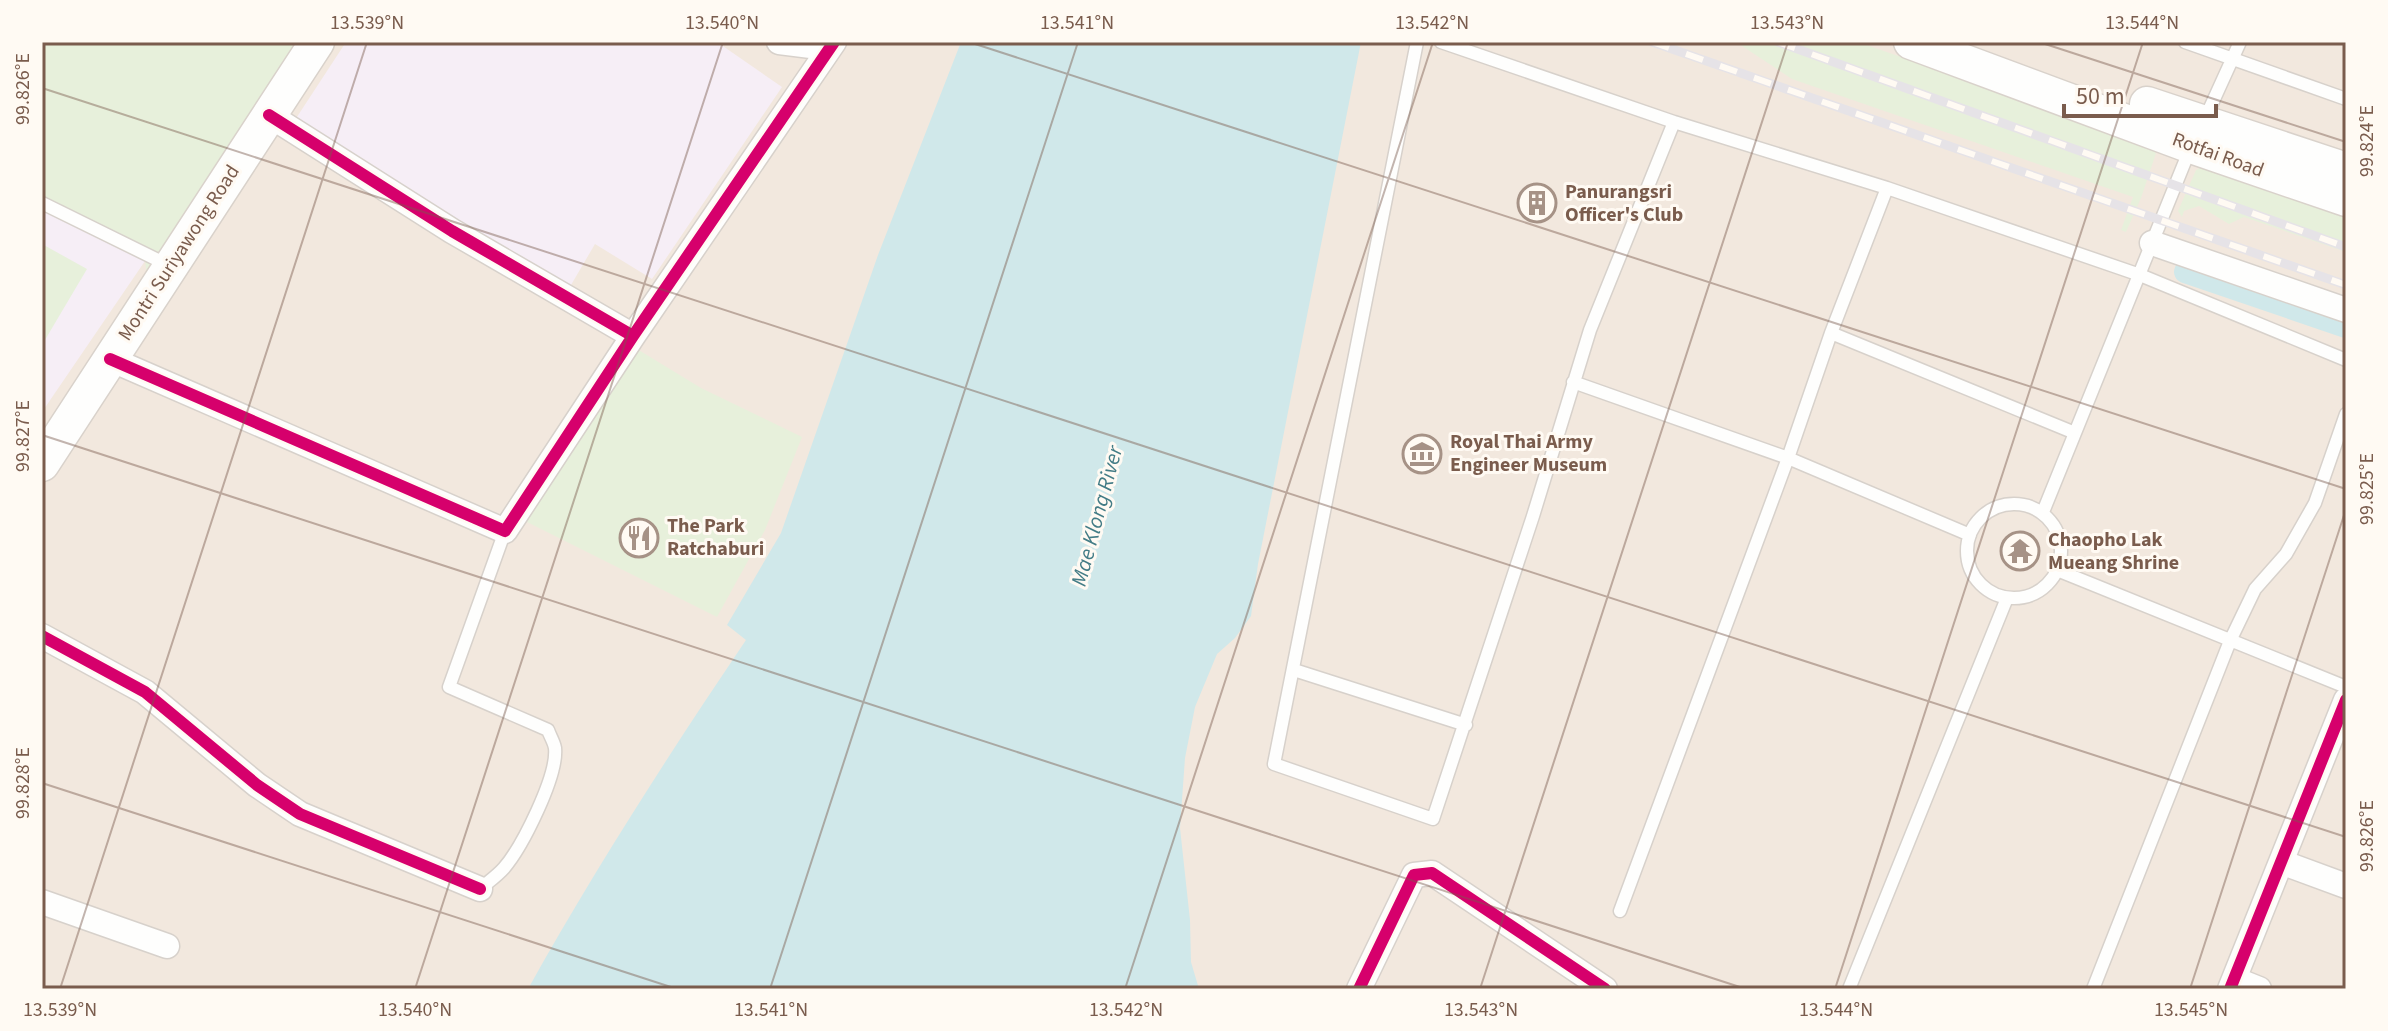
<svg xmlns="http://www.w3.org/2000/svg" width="2388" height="1031" viewBox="0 0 2388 1031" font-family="'Source Sans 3',sans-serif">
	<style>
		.residential { fill: #f2e8de }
		.education { fill: #f6eef6 }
		.green { fill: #e7f0db }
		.water { fill: #d0e8ea }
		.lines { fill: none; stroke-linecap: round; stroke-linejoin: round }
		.canal { stroke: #d0e8ea; stroke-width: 22 }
		.lane-casing { stroke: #d7d1cb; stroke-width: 15 }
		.street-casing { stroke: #d7d1cb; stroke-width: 27 }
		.secondary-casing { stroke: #d9d2cb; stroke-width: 37 }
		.lane { stroke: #fefefd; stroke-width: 12 }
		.street { stroke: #fefefd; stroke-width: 24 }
		.secondary { stroke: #fefefd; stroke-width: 34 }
		.rail-casing { stroke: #e6e3e7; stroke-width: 9 }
		.rail { stroke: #fffaf3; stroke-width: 6; stroke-dasharray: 18; stroke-linecap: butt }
		.cycleway-casing { stroke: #fffaf3; stroke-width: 17 }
		.cycleway { stroke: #d6006c; stroke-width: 12 }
		.ticks { fill: none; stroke: #7a5c4d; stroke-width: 2; stroke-opacity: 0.45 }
		.labels { text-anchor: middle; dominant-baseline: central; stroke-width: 6; stroke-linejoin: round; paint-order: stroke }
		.street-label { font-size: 20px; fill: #7a5c4d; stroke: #fffaf3 }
		.poi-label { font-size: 20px; font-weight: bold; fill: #7a5c4d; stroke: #fffaf3; text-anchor: start }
		.water-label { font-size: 22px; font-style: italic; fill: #437c86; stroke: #fffaf3 }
		.neatline { fill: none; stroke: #7a5c4d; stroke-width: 3 }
		.ticks-label { font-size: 20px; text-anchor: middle; fill: #7a5c4d }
	</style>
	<rect width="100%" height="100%" fill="#f9f5f0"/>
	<!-- residential -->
	<path class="residential" d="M42 42H2346V989H42Z"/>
	<!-- education -->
	<path class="education" d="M346 42H717L782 87 652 279 595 244 571 285 441 214 293 123Z
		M42 198 145 261 42 412Z"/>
	<!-- green -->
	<path class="green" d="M42 42H314L150 298 145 261 42 198Z
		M1736 42H1858L2144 142 2156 153 2141 198 2126 232 2121 230 2133 197 1792 79Z
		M2208 163C2252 186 2299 201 2346 215V252L2244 217 2229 224 2199 206 2184 211 2182 217 2178 211 2196 170Z
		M42 244 87 269 42 345Z
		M637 349 701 388 802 437 765 530 717 617 523 520Z"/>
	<!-- water -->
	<path class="water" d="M961 42H1361L1258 564 1251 616 1235 638 1217 654 1195 707 1185 758 1180 828 1190 920 1191 962 1199 989H528C595 869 669 754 746 640L727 625 781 533 878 255Z"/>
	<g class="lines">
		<!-- canal -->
		<path class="canal" d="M2185 272 2346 327"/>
		<defs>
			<path id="lane" d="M1417 42 1274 764 1433 819 1533 516 1590 330 1674 122
				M1441 42 1674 122 1887 188 2140 275 2346 360
				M2185 42 2346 99
				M2205 119 2240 42
				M42 203 168 265
				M1831 333 2075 433
				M1573 382 1788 458 1970 535
				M1967 551a47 47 0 1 1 94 0a47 47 0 1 1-94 0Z
				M2043 512 2190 149
				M2057 570 2346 687
				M1294 670 1466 725
				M480 889C488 882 497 876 504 868 522 847 558 776 555 748 554 742 550 736 548 730L449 687 505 531
				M1620 911 1788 458 1831 333 1887 188
				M1849 989 2007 598
				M2093 989 2230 641 2255 589 2286 554 2315 503 2346 414"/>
			<path id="street" d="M779 42 811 46 826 42
				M269 115 452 231 633 336
				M2152 243 2346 310
				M110 359 505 531 633 336 834 42
				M42 636 145 692 257 785 300 814 480 889
				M2281 862 2346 886
				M42 902 167 946
				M2234 979 2259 989
				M1359 989 1414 875 1432 873 1605 989
				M2230 989 2346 700"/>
			<path id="secondary" d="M1911 42 2191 146 2346 199
				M2147 104 2346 170
				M42 464 317 42"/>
		</defs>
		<!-- lane casing -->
		<use href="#lane" class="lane-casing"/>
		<!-- street casing -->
		<use href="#street" class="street-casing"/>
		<!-- secondary casing -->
		<use href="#secondary" class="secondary-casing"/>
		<!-- lane -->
		<use href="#lane" class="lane"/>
		<!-- street -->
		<use href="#street" class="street"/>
		<!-- secondary -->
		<use href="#secondary" class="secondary"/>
		<defs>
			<path id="rail" d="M1652 42 2346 285
				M1778 42 2346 247"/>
		</defs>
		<!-- rail casing -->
		<use href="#rail" class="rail-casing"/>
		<!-- rail -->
		<use href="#rail" class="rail"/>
		<defs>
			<path id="cycleway" d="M269 115 452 231 633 336
				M110 359 505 531 633 336 834 42
				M42 636 145 692 257 785 300 814 480 889
				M1359 989 1414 875 1432 873 1605 989
				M2230 989 2346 700"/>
		</defs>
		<!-- cycleway casing -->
		<use href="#cycleway" class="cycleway-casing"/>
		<!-- cycleway -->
		<use href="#cycleway" class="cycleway"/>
	</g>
	<!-- ticks -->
	<path class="ticks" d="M969 42 2346 489M2039 42 2346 142M42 88 2346 837M42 435 1746 989M42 783 677 989M60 989 367 42M415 989 723 42M770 989 1078 42M1125 989 1433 42M1480 989 1788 42M1835 989 2143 42M2190 989 2346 509"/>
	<!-- icons -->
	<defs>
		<symbol id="building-ring" viewBox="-11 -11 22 22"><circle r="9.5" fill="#fffaf3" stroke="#a69286" stroke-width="1.5"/><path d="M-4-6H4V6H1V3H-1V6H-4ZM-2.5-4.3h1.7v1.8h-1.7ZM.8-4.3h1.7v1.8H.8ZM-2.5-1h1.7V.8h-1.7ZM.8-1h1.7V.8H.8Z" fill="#a69286"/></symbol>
		<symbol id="museum-ring" viewBox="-11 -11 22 22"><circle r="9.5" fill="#fffaf3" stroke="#a69286" stroke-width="1.5"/><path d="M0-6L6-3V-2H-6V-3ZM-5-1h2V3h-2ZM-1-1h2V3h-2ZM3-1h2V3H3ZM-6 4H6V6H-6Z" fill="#a69286"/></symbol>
		<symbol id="restaurant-ring" viewBox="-11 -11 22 22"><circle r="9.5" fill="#fffaf3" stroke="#a69286" stroke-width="1.5"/><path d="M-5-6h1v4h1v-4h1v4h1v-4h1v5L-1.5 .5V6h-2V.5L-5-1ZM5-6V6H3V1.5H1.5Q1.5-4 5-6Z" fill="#a69286"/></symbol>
		<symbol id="temple-ring" viewBox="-11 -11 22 22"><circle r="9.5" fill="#fffaf3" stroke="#a69286" stroke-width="1.5"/><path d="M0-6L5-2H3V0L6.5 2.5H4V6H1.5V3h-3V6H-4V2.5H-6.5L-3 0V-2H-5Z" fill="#a69286"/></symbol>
	</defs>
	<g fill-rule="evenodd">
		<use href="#building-ring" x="1515" y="181" width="44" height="44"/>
		<use href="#museum-ring" x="1400" y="432" width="44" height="44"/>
		<use href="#restaurant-ring" x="617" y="516" width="44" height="44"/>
		<use href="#temple-ring" x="1998" y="529" width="44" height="44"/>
	</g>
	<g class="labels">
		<!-- street labels -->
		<g class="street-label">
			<text transform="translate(2218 155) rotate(20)">Rotfai Road</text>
			<text transform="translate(179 253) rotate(-57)">Montri Suriyawong Road</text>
		</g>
		<!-- poi labels -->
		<g class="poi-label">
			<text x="1565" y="192">Panurangsri<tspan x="1565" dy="23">Officer's Club</tspan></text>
			<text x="1450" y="442">Royal Thai Army<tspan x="1450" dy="23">Engineer Museum</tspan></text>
			<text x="667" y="526">The Park<tspan x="667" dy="23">Ratchaburi</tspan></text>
			<text x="2048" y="540">Chaopho Lak<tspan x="2048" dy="23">Mueang Shrine</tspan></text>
		</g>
		<!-- water labels -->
		<g class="water-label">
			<text transform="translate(1097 516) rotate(-75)">Mae Klong River</text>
		</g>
	</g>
	<!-- border -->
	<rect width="2388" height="1031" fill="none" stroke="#fffaf3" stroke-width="88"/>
	<!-- scale -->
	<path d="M2064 104v12h152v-12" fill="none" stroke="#7a5c4d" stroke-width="4"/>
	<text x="2076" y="104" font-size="24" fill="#7a5c4d" stroke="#fffaf3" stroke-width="6" paint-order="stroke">50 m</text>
	<rect x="44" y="44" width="2300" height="943" class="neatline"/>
	<g class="ticks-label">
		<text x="367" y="29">13.539°N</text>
		<text x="722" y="29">13.540°N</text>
		<text x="1077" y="29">13.541°N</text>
		<text x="1432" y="29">13.542°N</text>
		<text x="1787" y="29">13.543°N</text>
		<text x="2142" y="29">13.544°N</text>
		<text transform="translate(22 89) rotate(-90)" y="7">99.826°E</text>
		<text transform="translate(2366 141) rotate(-90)" y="7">99.824°E</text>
		<text transform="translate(22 436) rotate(-90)" y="7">99.827°E</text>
		<text transform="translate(2366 489) rotate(-90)" y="7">99.825°E</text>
		<text transform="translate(22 783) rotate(-90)" y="7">99.828°E</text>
		<text transform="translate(2366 836) rotate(-90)" y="7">99.826°E</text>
		<text x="60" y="1016">13.539°N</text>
		<text x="415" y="1016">13.540°N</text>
		<text x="771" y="1016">13.541°N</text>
		<text x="1126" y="1016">13.542°N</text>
		<text x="1481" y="1016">13.543°N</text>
		<text x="1836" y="1016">13.544°N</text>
		<text x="2191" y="1016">13.545°N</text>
	</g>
</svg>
